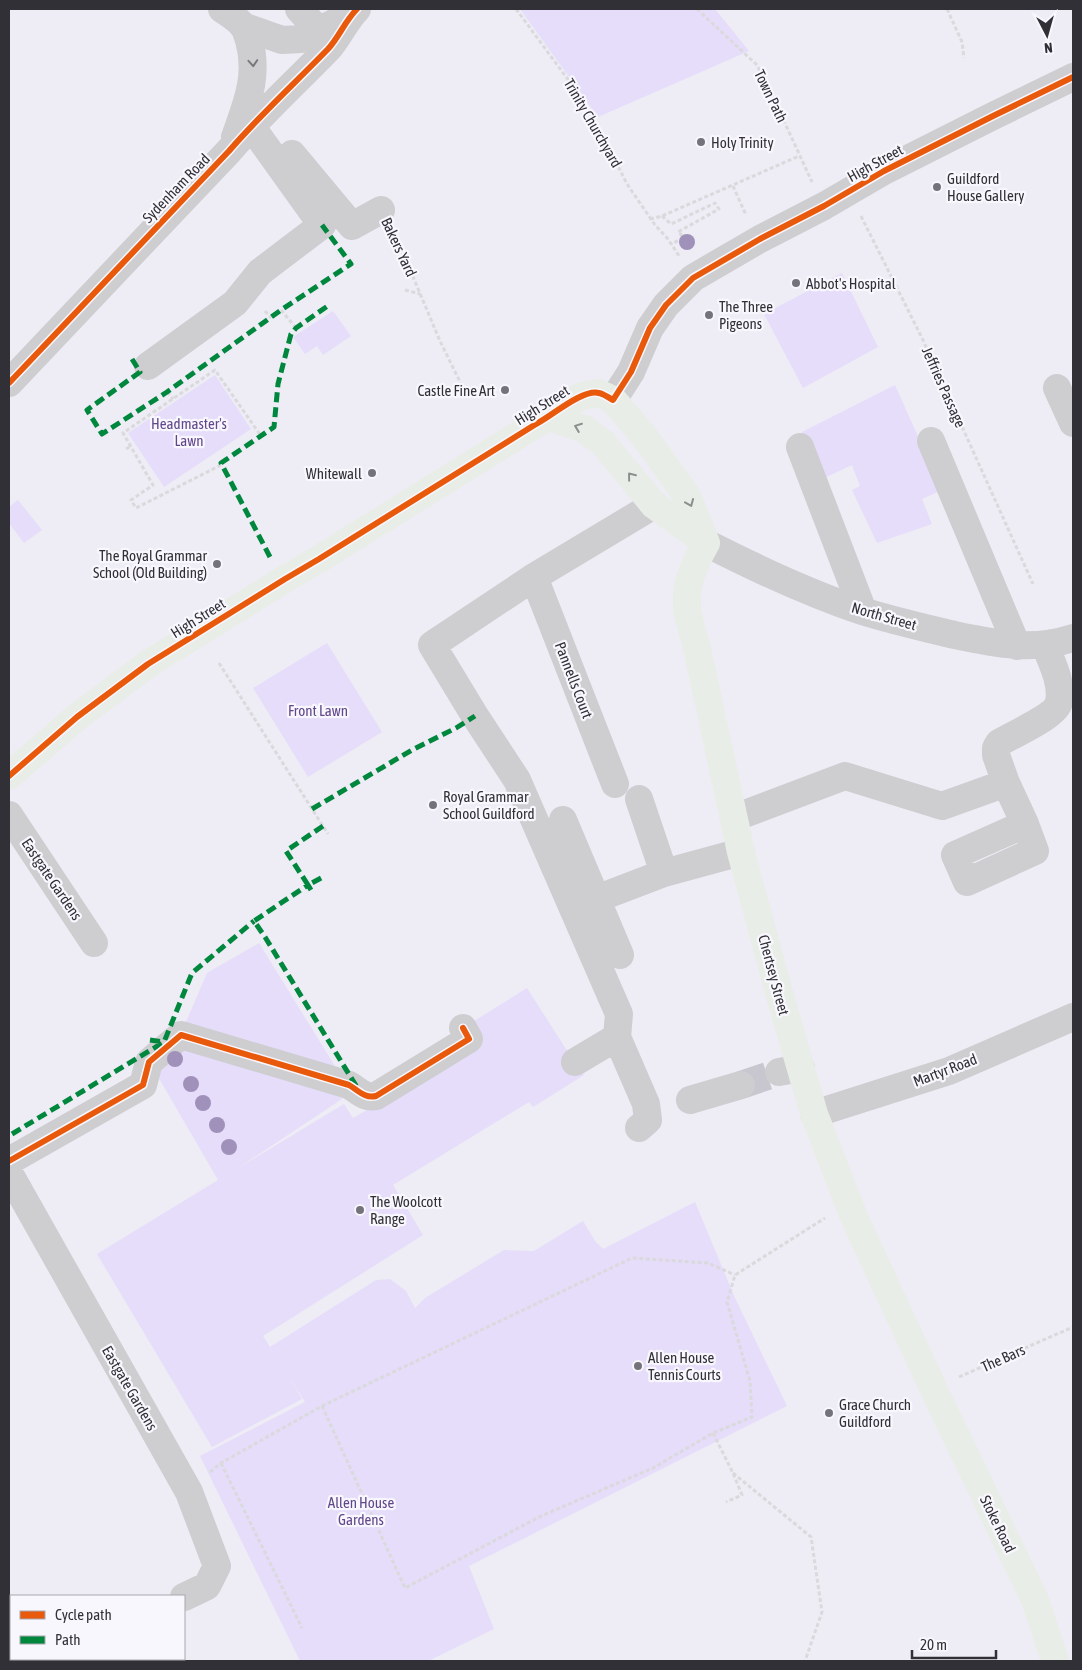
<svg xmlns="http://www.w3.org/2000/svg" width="1082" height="1670" viewBox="0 0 1082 1670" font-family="'Asap Condensed',sans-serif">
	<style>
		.green { fill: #e6ddfa }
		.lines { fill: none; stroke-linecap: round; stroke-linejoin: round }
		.minor-tunnel { stroke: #c8c6cf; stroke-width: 28; stroke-dasharray: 28 14; stroke-linecap: butt }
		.path { stroke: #dad9dc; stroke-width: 3; stroke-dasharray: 4 2.5; stroke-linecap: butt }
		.minor { stroke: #cecdd0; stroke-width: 28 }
		.major { stroke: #e8eee7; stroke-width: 28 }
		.quiet { stroke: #00873e; stroke-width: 5; stroke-dasharray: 10 5; stroke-linecap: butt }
		.cycleway-casing { stroke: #f9f7fe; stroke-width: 9 }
		.cycleway { stroke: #e8590c; stroke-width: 6 }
		.tree { fill: #a091ba }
		.oneway { stroke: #78777c }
		.oneway2 { stroke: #8d8f8f }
		.poi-dot { fill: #74727a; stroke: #f9f7fe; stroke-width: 2 }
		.labels { text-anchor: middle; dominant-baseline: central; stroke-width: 4.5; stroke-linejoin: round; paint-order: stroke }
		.street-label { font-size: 15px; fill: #323037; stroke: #f9f7fe }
		.poi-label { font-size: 15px; fill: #323037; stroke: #f9f7fe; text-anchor: start }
		.park-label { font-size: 15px; fill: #61478a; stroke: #f9f7fe }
	</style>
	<rect width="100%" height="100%" fill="#eeecf5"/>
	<!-- green -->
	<path class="green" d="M520 9H715L749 51 598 117Z
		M842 273 878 347 803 388 764 314Z
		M333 311 351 336 323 355 317 346 305 354 293 337Z
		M215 375 251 429 164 487 128 433Z
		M895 385 942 490 922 499 932 524 877 543 852 490 860 486 852 465 822 479 802 432Z
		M18 500 42 530 24 543 9 523V507Z
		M327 643 382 732 308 777 253 688Z
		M259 943 338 1071 185 1024 207 973Z
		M527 988 566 1049 584 1075 533 1107 529 1102 393 1185 423 1235 263 1336 270 1347 376 1280 390 1279 406 1291 415 1308 425 1298 504 1250 534 1251 583 1221 595 1241 603 1249 695 1202 735 1298 787 1406 469 1566 494 1629 428 1661H300L200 1456 305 1402 288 1375 302 1399 212 1447 97 1254 218 1180 153 1068 184 1047 348 1095 235 1170 344 1104 353 1118 474 1049 471 1023Z"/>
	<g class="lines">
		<!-- minor-tunnel -->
		<path class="minor-tunnel" d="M741 1085 779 1072"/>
		<!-- path -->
		<path class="path" d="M516 9 575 89 599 128 627 184 655 225 668 239 679 256
			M697 9 757 65 773 97 812 182
			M947 9 962 42 964 58
			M733 186 746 215
			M662 216 671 224 715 203 719 209 678 232 684 237 672 244
			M861 216 922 338 1033 584
			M650 219 662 216 799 156
			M395 234 440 341 464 390
			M405 290 420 294
			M281 310 296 328
			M265 311 271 318
			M167 392 173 399
			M126 449 131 446
			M221 465 136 508 131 500 153 485 123 433 215 370 261 436
			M219 663 328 834
			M959 1377 1073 1327
			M322 1406 405 1588 541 1516 653 1468 713 1433 752 1417 750 1381 727 1302 735 1275 825 1218
			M713 1433 733 1473 742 1495 726 1502
			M221 1463 302 1628
			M210 1472 221 1463 322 1406 632 1258 708 1263 735 1275
			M733 1473 811 1537 822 1612 805 1661"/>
		<!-- minor -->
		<path class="minor" d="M222 9C229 14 238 19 243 26 246 29 247 35 249 40 259 76 247 103 235 137
			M299 9 319 31
			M245 27 282 40 301 39 350 15
			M292 154 352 226 381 210
			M148 366 235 303 260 272 322 225 251 126
			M9 383 229 151C260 115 295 83 328 49 339 37 345 21 357 9
			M1057 388 1073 423
			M613 400 631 372 650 328 666 305 693 278 760 239 824 206 884 171 993 116 1073 77
			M931 441 1017 646
			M800 447 863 611
			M706 543C757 569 808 593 862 611 891 620 921 627 950 634 993 643 1030 652 1073 638
			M534 577 615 784
			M639 799 664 873
			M9 815 94 943
			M734 818 845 776 942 806 1006 783
			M563 820 620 955
			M1025 824 955 855 967 882 1035 851 1025 824 1006 783 996 755V748L999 743C1012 735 1056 716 1059 702 1063 683 1051 661 1045 645
			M596 899 664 873 741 852
			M617 1037 646 1104 648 1120 639 1128
			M575 1062 617 1037 619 1014 517 780 475 716 432 645 534 577 654 505
			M779 1072 801 1068
			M690 1100 741 1085
			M814 1114 949 1071 1073 1017
			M9 1161 143 1085 149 1062 181 1035 349 1085C358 1090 365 1099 376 1096L469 1039 463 1028
			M9 1173 189 1492 217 1566 207 1586 184 1597
			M31 1661 37 1659"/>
		<!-- major -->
		<path class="major" d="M549 417 584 429 603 443 654 505 706 543
			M706 543 698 558 690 578 687 592V611L698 653 741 852 780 996 814 1114 854 1217 934 1390 1035 1600 1055 1661
			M9 776 77 717 148 664 285 579 319 559 536 424 549 417 581 396 598 393 613 400 644 436 687 496 706 543"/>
		<!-- quiet -->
		<path class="quiet" d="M132 359 140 372 87 410 102 434 167 392 281 310 351 264 322 225
			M270 557 221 463 274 427 278 384 291 334 296 328 329 305
			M312 809 412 750 456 728 475 716
			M323 826 286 851 308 885 323 877
			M311 890 308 885 254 921 265 937 358 1089
			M150 1040 164 1042
			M12 1134 164 1042 192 973 254 921"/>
		<defs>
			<path id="cycleway" d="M9 383 229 151C260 115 295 83 328 49 339 37 345 21 357 9
				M9 776 77 717 148 664 285 579 319 559 536 424C552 416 582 389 599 393 604 394 609 398 613 400L631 372 650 328 666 305 693 278 760 239 824 206 884 171 993 116 1073 77
				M9 1161 143 1085 149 1062 181 1035 349 1085C358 1090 365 1099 376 1096L469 1039 463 1028"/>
		</defs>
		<!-- cycleway casing -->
		<use href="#cycleway" class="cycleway-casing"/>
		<!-- cycleway -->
		<use href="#cycleway" class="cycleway"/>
	</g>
	<!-- trees -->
	<g class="tree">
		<circle cx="687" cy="242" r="8"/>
		<circle cx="175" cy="1059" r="8"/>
		<circle cx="191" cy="1084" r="8"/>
		<circle cx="203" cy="1103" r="8"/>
		<circle cx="217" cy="1125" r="8"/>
		<circle cx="229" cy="1147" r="8"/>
	</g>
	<!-- one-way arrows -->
	<defs><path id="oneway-chevron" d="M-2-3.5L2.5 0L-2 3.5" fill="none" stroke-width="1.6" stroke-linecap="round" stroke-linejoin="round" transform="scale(1.25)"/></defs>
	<use class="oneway" href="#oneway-chevron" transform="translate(253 63) rotate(86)"/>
	<g class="oneway2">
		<use href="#oneway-chevron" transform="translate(578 427) rotate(-159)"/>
		<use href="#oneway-chevron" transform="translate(631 476) rotate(-129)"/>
		<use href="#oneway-chevron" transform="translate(690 503) rotate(67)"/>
	</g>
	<!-- markers -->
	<g class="poi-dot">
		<circle cx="701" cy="142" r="5"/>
		<circle cx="937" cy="187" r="5"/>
		<circle cx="796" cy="283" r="5"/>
		<circle cx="709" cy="315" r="5"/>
		<circle cx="505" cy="390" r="5"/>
		<circle cx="372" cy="473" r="5"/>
		<circle cx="217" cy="564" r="5"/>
		<circle cx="433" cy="805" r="5"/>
		<circle cx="360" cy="1210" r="5"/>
		<circle cx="638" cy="1366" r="5"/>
		<circle cx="829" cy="1413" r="5"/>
	</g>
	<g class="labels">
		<!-- street labels -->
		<g class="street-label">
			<text transform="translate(771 96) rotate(64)">Town Path</text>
			<text transform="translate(593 123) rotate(60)">Trinity Churchyard</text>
			<text transform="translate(875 163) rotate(-29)">High Street</text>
			<text transform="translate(176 188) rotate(-46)">Sydenham Road</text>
			<text transform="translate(399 247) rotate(65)">Bakers Yard</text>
			<text transform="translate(944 387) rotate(66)">Jeffries Passage</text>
			<text transform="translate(542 405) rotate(-32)">High Street</text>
			<text transform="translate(884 616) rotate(16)">North Street</text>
			<text transform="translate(198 618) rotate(-32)">High Street</text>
			<text transform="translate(574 680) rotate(69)">Pannells Court</text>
			<text transform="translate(52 879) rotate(56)">Eastgate Gardens</text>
			<text transform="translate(774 975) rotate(75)">Chertsey Street</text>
			<text transform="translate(945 1070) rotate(-21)">Martyr Road</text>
			<text transform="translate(1003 1358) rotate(-24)">The Bars</text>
			<text transform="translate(130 1388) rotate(60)">Eastgate Gardens</text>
			<text transform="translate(998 1524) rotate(64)">Stoke Road</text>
		</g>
		<!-- poi labels -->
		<g class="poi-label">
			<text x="711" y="142">Holy Trinity</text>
			<text x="947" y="178">Guildford<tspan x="947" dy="17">House Gallery</tspan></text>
			<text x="806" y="283">Abbot's Hospital</text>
			<text x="719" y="306">The Three<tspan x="719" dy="17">Pigeons</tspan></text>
			<text x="495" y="390" text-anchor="end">Castle Fine Art</text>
			<text x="362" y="473" text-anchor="end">Whitewall</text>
			<text x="207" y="555" text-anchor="end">The Royal Grammar<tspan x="207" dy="17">School (Old Building)</tspan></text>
			<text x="443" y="796">Royal Grammar<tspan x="443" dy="17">School Guildford</tspan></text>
			<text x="370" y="1201">The Woolcott<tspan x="370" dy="17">Range</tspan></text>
			<text x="648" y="1357">Allen House<tspan x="648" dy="17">Tennis Courts</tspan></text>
			<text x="839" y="1404">Grace Church<tspan x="839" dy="17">Guildford</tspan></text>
		</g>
		<!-- park labels -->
		<g class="park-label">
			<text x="189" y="423">Headmaster's<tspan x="189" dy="17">Lawn</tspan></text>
			<text x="318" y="710">Front Lawn</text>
			<text x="361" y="1502">Allen House<tspan x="361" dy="17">Gardens</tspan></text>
		</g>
	</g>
	<!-- border -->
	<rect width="1082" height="1670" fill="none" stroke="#323037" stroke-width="20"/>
	<!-- legend -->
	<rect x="10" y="1595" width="175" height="65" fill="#f9f7fe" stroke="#a9a7ae"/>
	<rect x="20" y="1611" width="25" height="8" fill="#e8590c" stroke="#a9a7ae"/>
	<text x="55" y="1620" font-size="15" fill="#323037">Cycle path</text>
	<rect x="20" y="1636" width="25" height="8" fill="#00873e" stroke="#a9a7ae"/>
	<text x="55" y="1645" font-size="15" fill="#323037">Path</text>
	<!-- north arrow -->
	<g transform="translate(1047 35) rotate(174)" stroke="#f9f7fe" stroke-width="4" paint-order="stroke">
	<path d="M0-4L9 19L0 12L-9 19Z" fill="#323037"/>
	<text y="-8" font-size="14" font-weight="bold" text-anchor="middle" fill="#323037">N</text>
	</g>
	<!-- scale -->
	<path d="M912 1650v8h84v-8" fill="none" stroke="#323037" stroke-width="2.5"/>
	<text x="920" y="1650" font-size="15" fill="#323037" stroke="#f9f7fe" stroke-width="4" paint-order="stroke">20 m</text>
</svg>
